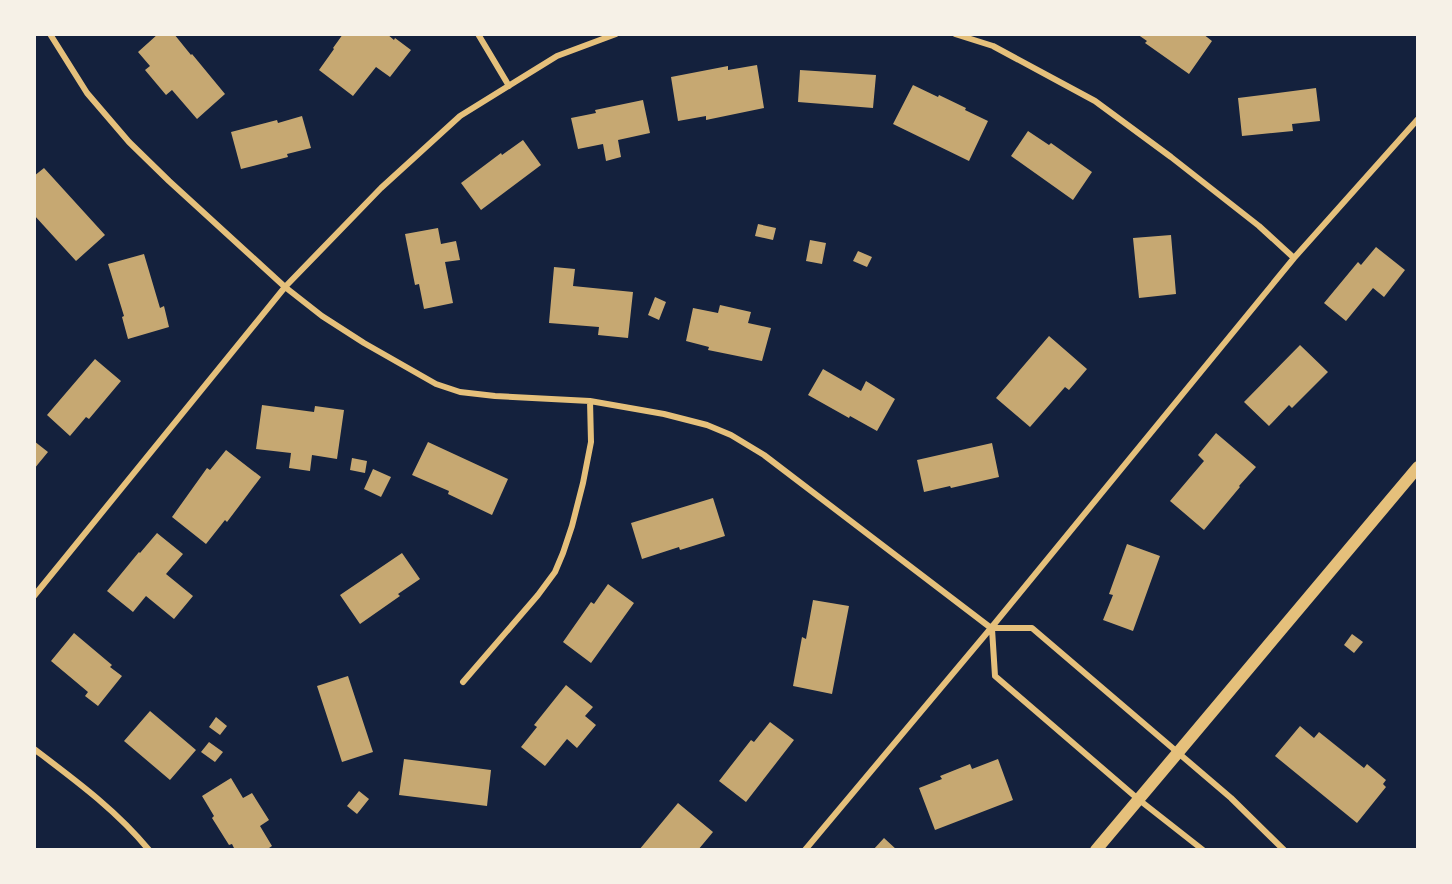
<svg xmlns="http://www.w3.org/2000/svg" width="1452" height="884" viewBox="0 0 1452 884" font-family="Helvetica,sans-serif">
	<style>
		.building { fill: #c6a872 }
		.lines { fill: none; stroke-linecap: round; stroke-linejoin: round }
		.minor { stroke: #e5c07b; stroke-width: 6 }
		.secondary { stroke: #e5c07b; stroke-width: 12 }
	</style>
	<rect width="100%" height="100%" fill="#14213d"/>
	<!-- building -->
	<path class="building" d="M158 34H174L191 55 192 54 225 94 197 119 172 90 166 95 145 70 150 66 138 52Z
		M343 34H387L394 40 395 38 411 50 390 77 376 67 353 96 319 70 334 49 333 48Z
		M1137 34H1203L1212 41 1189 74 1145 43 1147 41Z
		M757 65 764 108 706 120V116L678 121 671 77 728 66V70Z
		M800 70 876 75 873 108 798 102Z
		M913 85 938 97 939 95 966 108 965 110 988 121 969 161 893 124Z
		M1316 88 1320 121 1292 124 1293 131 1242 136 1238 98Z
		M643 100 650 133 618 140 621 157 606 161 603 144 578 149 571 118 596 113 595 110Z
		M302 116 311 148 287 154 288 157 241 169 231 132 277 120 278 123Z
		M1028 131 1049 145 1051 143 1092 172 1073 200 1011 156Z
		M523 140 541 165 481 210 461 183 501 153 502 155Z
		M44 168 105 235 76 261 34 215V176Z
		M758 224 776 228 773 240 755 236Z
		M438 228 441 244 456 241 460 260 445 262 453 303 424 309 419 284 415 285 405 234Z
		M1171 235 1176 294 1139 298 1133 238Z
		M810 240 826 243 822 264 806 261Z
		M1376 247 1405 270 1384 297 1373 288 1346 321 1324 303 1358 262 1361 265Z
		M858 251 872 257 867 267 853 261Z
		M144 254 160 308 164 306 169 327 128 339 122 317 124 316 108 264Z
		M554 267 575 269 573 286 633 292 628 338 598 335 599 327 549 323Z
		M655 297 666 302 659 320 648 315Z
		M720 305 751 312 748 323 771 328 762 361 708 350 709 347 686 341 693 308 718 313Z
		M1049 336 1087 369 1069 390 1065 387 1030 427 996 398Z
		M1300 345 1328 372 1292 408 1289 405 1269 426 1244 402Z
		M95 359 121 381 89 419 86 417 70 436 47 415Z
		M823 369 861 391 866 381 895 399 877 431 850 416 849 418 808 395Z
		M262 405 314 412 315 406 344 410 337 459 312 455 310 471 289 468 291 453 256 449Z
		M1216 433 1256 467 1239 486 1240 487 1204 530 1170 501 1204 461 1198 455Z
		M34 441 48 452 34 469Z
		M428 442 508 479 492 515 448 494 449 491 412 475Z
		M992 443 999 477 951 488 950 486 924 492 917 460Z
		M226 450 261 477 227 522 225 520 206 544 172 517 207 468 210 470Z
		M352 458 367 461 365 473 350 470Z
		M373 469 391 477 381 497 364 489Z
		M713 498 725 536 680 550 679 547 642 559 631 523Z
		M157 533 183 554 166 574 193 596 174 619 146 596 133 612 107 591 139 552 140 553Z
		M1127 544 1160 556 1133 631 1103 620 1113 595 1109 594Z
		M402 553 420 579 398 594 400 596 360 624 340 595Z
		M608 584 634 603 591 663 563 642 591 602 594 604Z
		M813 600 849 606 832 694 793 686 802 637 806 639Z
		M74 633 112 665 110 667 122 676 98 706 85 696 88 692 51 661Z
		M1352 634 1363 642 1354 653 1344 645Z
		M348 676 373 752 342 762 317 686Z
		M566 685 593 707 585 716 596 725 577 748 567 739 545 766 521 747 537 727 534 725Z
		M150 711 196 750 170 780 124 741Z
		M216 717 227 726 220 735 209 727Z
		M770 722 794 740 746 802 719 781 751 740 754 742Z
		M1300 726 1314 738 1319 732 1364 768 1367 764 1386 780 1383 784 1386 787 1357 823 1275 756Z
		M209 742 223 752 215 762 201 752Z
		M404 759 491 770 487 806 399 795Z
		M998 759 1013 800 935 830 919 788 942 779 940 776 970 764 972 769Z
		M231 778 243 798 252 793 269 820 260 826 272 846 266 850H235L232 844 229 845 212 818 214 816 202 796Z
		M359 791 369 799 357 814 347 806Z
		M678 803 713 832 698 850H639Z
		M884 838 897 850H873Z"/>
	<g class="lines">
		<!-- minor -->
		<path class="minor" d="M50 34 87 93 129 142 169 181 285 287 322 316 364 343 436 384 460 392 495 396 590 401 664 414 707 425 731 435 764 455 991 628
			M478 34 509 86
			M955 34 993 46 1095 101 1171 157 1259 226 1294 258
			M34 596 285 287 381 188 460 116 557 56 616 34
			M991 628H1032L1231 798 1284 850
			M992 629 995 676 1138 799 1203 850
			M463 682 538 595 555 572 563 553 572 526 583 483 591 442 590 401
			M34 749C75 780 116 810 149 850
			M805 850 991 628 1294 258 1418 119"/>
		<!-- secondary -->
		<path class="secondary" d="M1096 850 1418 467"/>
	</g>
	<!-- border -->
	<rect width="1452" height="884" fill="none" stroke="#f6f1e7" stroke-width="72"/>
</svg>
